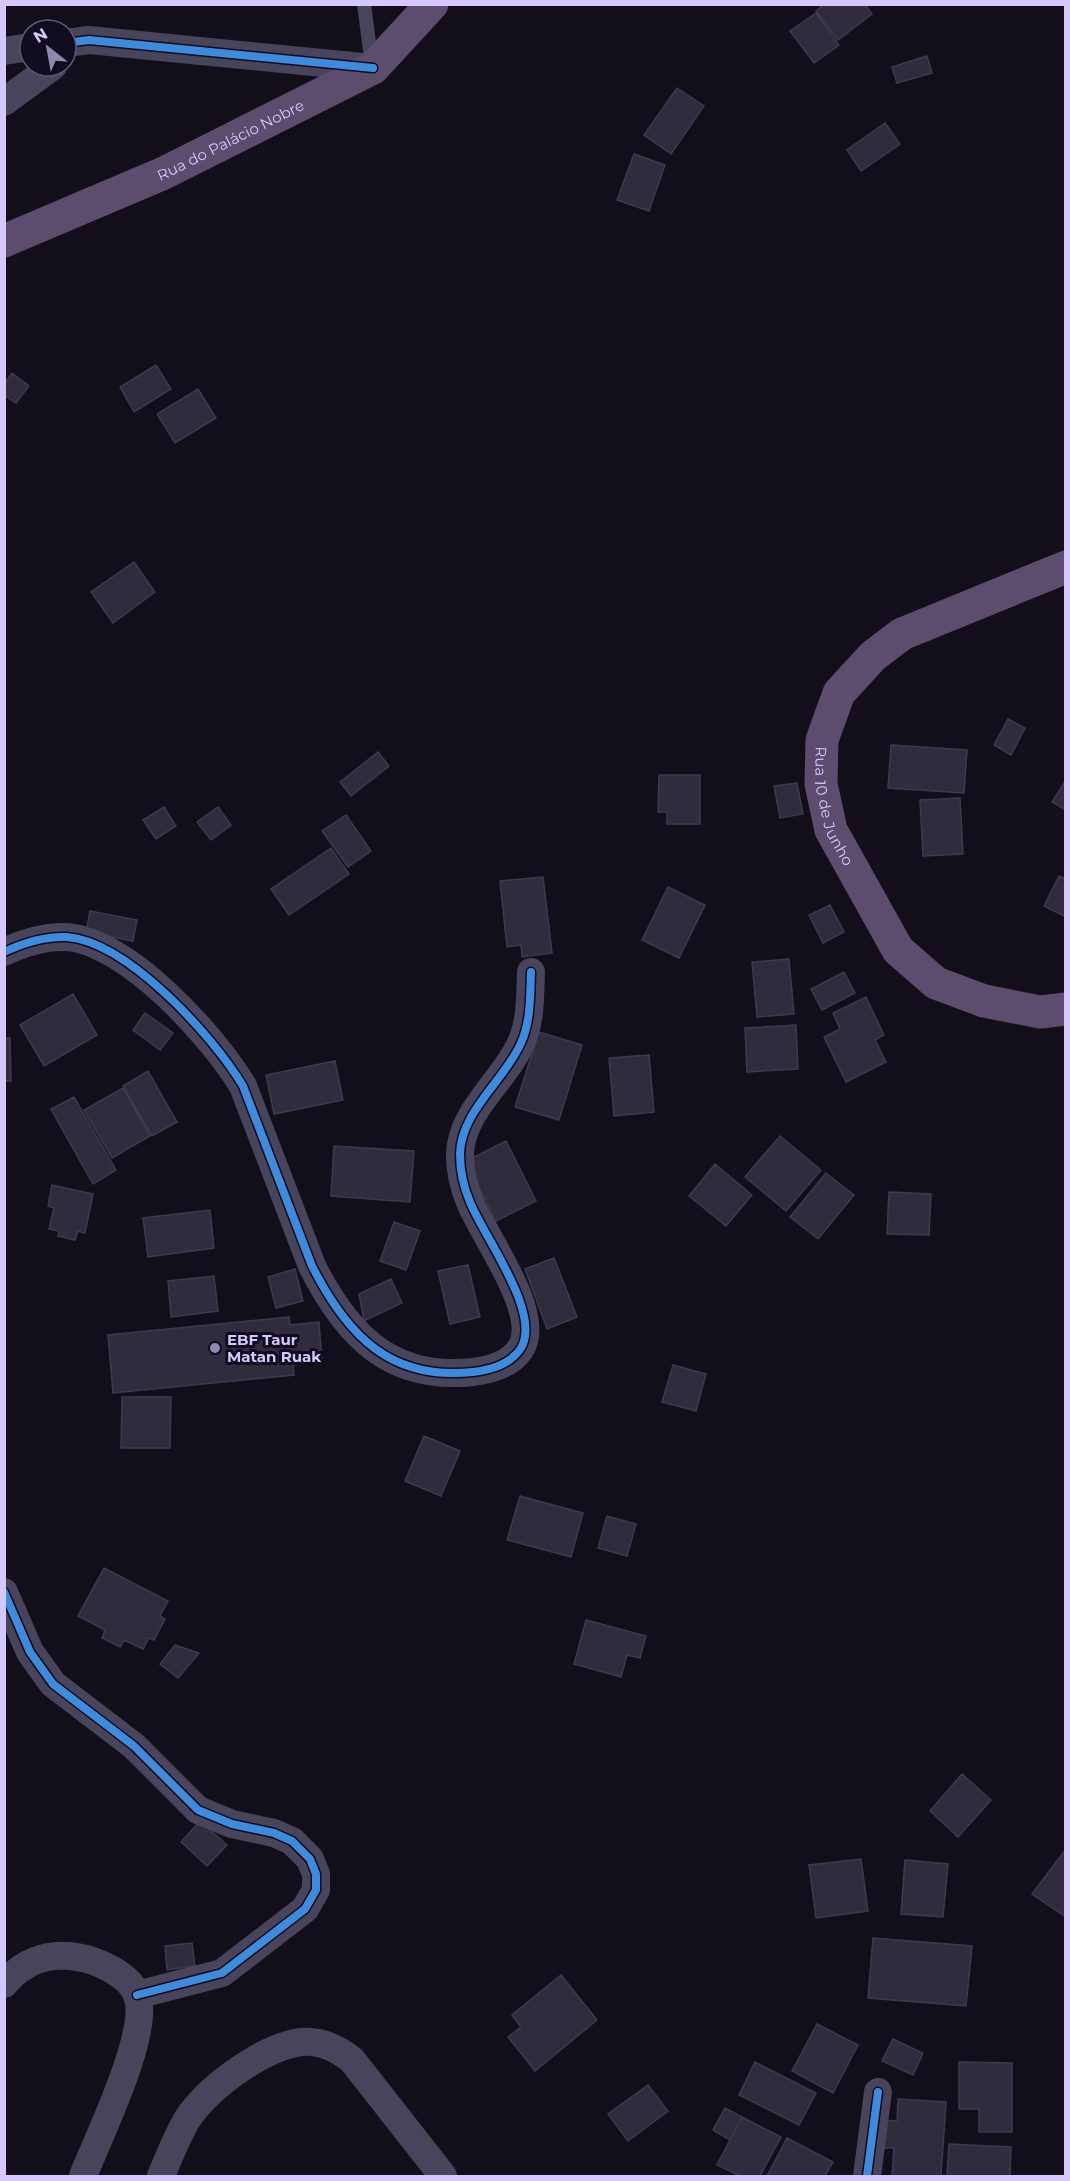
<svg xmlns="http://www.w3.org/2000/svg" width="1070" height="2181" viewBox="0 0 1070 2181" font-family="Montserrat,sans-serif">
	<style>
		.building { fill: #302c3d; stroke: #3f394f; stroke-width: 1.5 }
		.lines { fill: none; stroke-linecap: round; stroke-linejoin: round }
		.service { stroke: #48445b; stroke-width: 14 }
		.minor { stroke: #48445b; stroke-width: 28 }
		.primary { stroke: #5c4c6d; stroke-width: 33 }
		.cycleway-casing { stroke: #100b1e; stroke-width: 11 }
		.cycleway { stroke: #408adc; stroke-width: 8 }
		.poi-dot { fill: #9087af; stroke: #100b1e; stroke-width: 2 }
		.labels { text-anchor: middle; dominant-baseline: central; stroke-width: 6; stroke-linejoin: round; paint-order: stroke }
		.street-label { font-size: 15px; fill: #d4c8ff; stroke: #100b1e }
		.poi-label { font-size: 15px; font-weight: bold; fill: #d4c8ff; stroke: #100b1e; text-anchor: start }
	</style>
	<rect width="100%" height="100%" fill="#120f1a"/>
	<!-- building -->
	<path class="building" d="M825 4H865L872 14 838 40 816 11Z
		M816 13 839 45 814 63 790 31Z
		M927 56 932 73 897 83 892 67Z
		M677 88 704 106 671 154 644 135Z
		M885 123 900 144 861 171 847 150Z
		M634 154 665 165 649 211 617 200Z
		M156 365 171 389 134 412 120 387Z
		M12 373 29 386 16 403 4 395V384Z
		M198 389 216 418 175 443 157 414Z
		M134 562 155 592 113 623 91 592Z
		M1008 719 1025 728 1011 755 994 745Z
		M891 745 967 750 964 793 888 788Z
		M378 752 389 766 351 796 340 782Z
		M659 775H700V824H667V812H658Z
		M1066 780V810L1052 802Z
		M797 783 803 814 780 818 774 786Z
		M960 798 963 854 923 856 920 800Z
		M164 807 176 826 156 839 143 820Z
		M218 807 231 825 211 840 197 822Z
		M346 815 371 851 348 867 322 831Z
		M331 848 349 874 289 915 271 889Z
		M1059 876 1066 879V917L1044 906Z
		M543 877 552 953 522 957 521 945 507 947 500 881Z
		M668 887 705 905 679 958 642 940Z
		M830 905 844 932 823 943 809 915Z
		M90 911 137 920 133 941 86 932Z
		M789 959 794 1014 757 1017 752 962Z
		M844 972 855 993 822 1010 811 989Z
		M73 994 97 1035 44 1066 20 1025Z
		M866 997 884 1035 875 1040 886 1062 846 1082 824 1037 840 1029 833 1013Z
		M145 1013 173 1033 160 1050 133 1030Z
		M796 1025 798 1069 747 1072 745 1028Z
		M539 1032 582 1045 559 1120 515 1107Z
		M4 1038H10L11 1081H4Z
		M649 1055 654 1112 614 1116 609 1058Z
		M335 1061 343 1100 274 1114 266 1075Z
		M148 1071 177 1122 152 1136 123 1086Z
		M123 1088 150 1136 112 1158 84 1110Z
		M74 1097 116 1170 93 1184 51 1109Z
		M780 1136 821 1170 786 1211 745 1177Z
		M506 1141 536 1201 496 1221 466 1161Z
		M334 1146 414 1151 410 1202 331 1196Z
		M715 1164 752 1195 726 1226 689 1196Z
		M826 1173 854 1195 818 1239 790 1217Z
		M52 1185 93 1194 85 1233 78 1231 75 1240 58 1236 59 1231 49 1229 54 1208 48 1206Z
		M889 1192 931 1194 929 1235 887 1234Z
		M210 1210 214 1248 148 1257 143 1218Z
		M394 1222 420 1231 406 1270 380 1261Z
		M554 1258 577 1317 547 1329 525 1269Z
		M468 1265 480 1317 450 1324 438 1271Z
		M295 1269 303 1301 276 1308 268 1277Z
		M214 1276 218 1311 171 1317 168 1281Z
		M391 1279 402 1303 364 1321 359 1294Z
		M289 1317 290 1325 319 1322 322 1362 293 1365 294 1375 113 1393 108 1335Z
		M673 1365 706 1374 696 1411 662 1402Z
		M122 1397H171L170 1448H121Z
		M424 1436 460 1451 441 1496 405 1481Z
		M520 1496 583 1513 571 1557 507 1540Z
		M607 1516 636 1524 627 1556 598 1548Z
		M104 1568 168 1601 160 1616 165 1619 154 1640 149 1638 143 1649 124 1640 120 1647 102 1638 105 1630 78 1616Z
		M586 1620 646 1636 640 1658 627 1655 621 1677 574 1664Z
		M175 1645 199 1653 178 1678 160 1664Z
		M962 1774 991 1800 958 1837 930 1811Z
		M200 1821 227 1845 207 1866 181 1842Z
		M1066 1849V1917L1032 1894Z
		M861 1859 868 1911 816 1918 809 1865Z
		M905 1860 948 1864 943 1917 901 1914Z
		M873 1938 972 1946 966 2006 868 1998Z
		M192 1943 195 1966 167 1970 165 1946Z
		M561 1975 597 2020 535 2071 508 2037 521 2027 512 2015Z
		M817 2024 858 2045 833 2093 792 2071Z
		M893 2039 923 2053 913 2075 882 2061Z
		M755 2062 816 2093 799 2125 739 2095Z
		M959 2062 1012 2063V2132H979V2109H959Z
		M648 2085 668 2111 628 2141 608 2114Z
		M898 2099 946 2102 941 2176H892L894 2148H882L885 2120 897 2121Z
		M725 2108 742 2117 730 2140 713 2130Z
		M742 2117 781 2137 760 2176H740L717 2165Z
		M787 2138 833 2162 825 2176H767Z
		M949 2144 1011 2147 1010 2176H947Z"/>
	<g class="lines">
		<!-- service -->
		<path class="service" d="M364 4 372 66"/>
		<!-- minor -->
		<path class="minor" d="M66 43 89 40 373 68
			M4 51 30 47
			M4 102 53 66
			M4 952C23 943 46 936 67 937 128 942 213 1036 243 1086L312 1266C347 1335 390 1381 473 1372 490 1370 511 1364 521 1348 542 1313 484 1237 470 1202 464 1188 460 1169 460 1154 461 1111 505 1080 521 1043 531 1021 530 996 531 972
			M4 1592 30 1652 53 1684 134 1746 198 1810 232 1824 274 1833 292 1841 310 1859 316 1874V1890L305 1909 222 1973 137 1995
			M4 1984C24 1961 47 1952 77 1957 97 1960 130 1975 137 1995 151 2031 98 2138 83 2176
			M161 2176C169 2157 177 2136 188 2118 209 2087 263 2047 301 2042 321 2040 337 2048 352 2060L443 2176
			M867 2176 878 2092"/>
		<!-- primary -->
		<g class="primary">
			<path id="s1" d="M4 241 164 173 373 68 432 4"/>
			<path id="s2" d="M1066 567 902 634 873 656 839 693 822 740 821 784 831 830 898 950 936 983 984 1001 1040 1012 1066 1009"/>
		</g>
		<defs>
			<path id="cycleway" d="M66 43 89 40 373 68
				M4 952C23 943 46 936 67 937 128 942 213 1036 243 1086L312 1266C347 1335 390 1381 473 1372 490 1370 511 1364 521 1348 542 1313 484 1237 470 1202 464 1188 460 1169 460 1154 461 1111 505 1080 521 1043 531 1021 530 996 531 972
				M4 1592 30 1652 53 1684 134 1746 198 1810 232 1824 274 1833 292 1841 310 1859 316 1874V1890L305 1909 222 1973 137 1995
				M867 2176 878 2092"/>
		</defs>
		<!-- cycleway casing -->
		<use href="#cycleway" class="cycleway-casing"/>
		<!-- cycleway -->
		<use href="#cycleway" class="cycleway"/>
	</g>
	<!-- markers -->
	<circle class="poi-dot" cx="215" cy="1348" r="6"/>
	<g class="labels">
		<!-- street labels -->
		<g class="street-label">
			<text stroke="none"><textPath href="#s1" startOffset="248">Rua do Palácio Nobre</textPath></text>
			<text stroke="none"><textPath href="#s2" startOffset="382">Rua 10 de Junho</textPath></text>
		</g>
		<!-- poi labels -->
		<g class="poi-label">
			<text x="227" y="1339">EBF Taur<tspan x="227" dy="17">Matan Ruak</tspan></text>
		</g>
	</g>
	<!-- border -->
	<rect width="1070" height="2181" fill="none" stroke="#d4c8ff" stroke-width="12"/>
	<!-- north arrow -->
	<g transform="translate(48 48) rotate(329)"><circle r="28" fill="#100b1e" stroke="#5e5778" stroke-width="1.5"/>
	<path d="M0-4.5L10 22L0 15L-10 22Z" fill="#9087af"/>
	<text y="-9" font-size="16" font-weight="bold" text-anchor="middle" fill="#d4c8ff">N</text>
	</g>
</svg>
